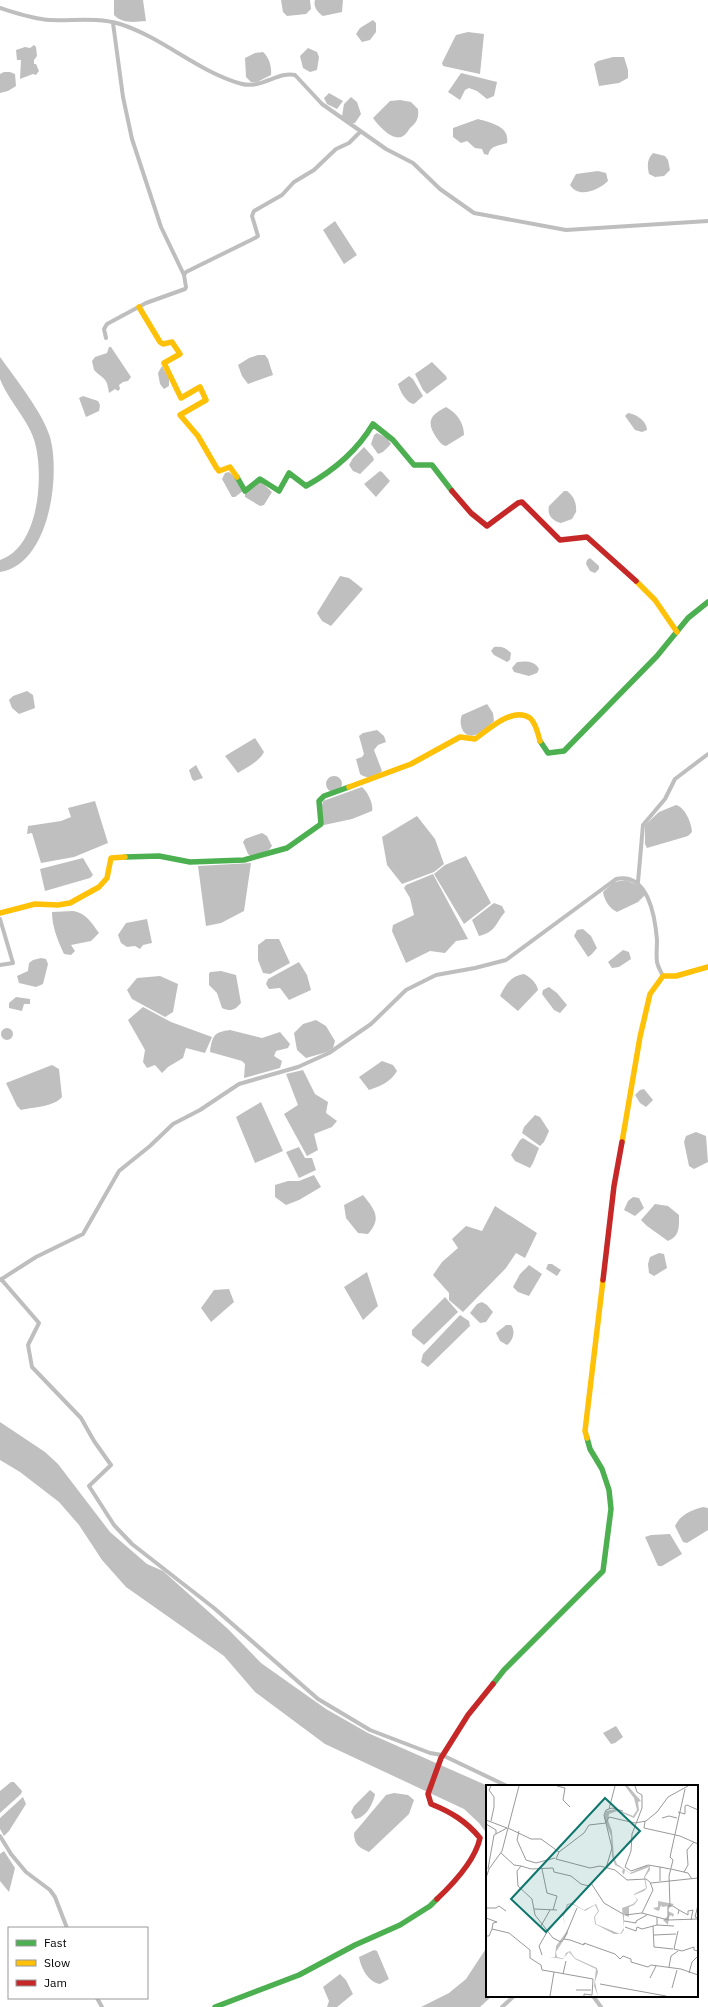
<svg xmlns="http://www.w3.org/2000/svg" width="708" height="2007" viewBox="0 0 708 2007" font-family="'IBM Plex Sans',sans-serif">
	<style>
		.water { fill: #bfbfbf }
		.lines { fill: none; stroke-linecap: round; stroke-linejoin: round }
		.street { stroke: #bebebe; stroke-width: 4 }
		.fast { stroke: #4caf50; stroke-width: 5.5 }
		.slow { stroke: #ffc107; stroke-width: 5.5 }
		.jam { stroke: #c62828; stroke-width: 5.5 }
		.inset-road { fill: none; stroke: #999; stroke-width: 1 }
		.view { fill: #0f766e; fill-opacity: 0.15; stroke: #0f766e; stroke-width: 2 }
		.inset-edge { fill: none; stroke: #000; stroke-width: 2 }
	</style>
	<rect width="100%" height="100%" fill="#fff"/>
	<!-- water -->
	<path class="water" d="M114 0H143L146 21C134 22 123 24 114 15Z
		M281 0H310L311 9 306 14 287 16 283 12Z
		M315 0H343L342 12 323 16C317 12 313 6 315 0Z
		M373 20 376 23V32L370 40 362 42 356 34 360 28Z
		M468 32 484 34 480 74 443 66 442 63 456 35Z
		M34 45 36 47 37 56 34 60V64H36L39 71 36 75 33 74 20 79 21 60H17L16 50 25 47 30 48Z
		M308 48 317 52 319 57 317 70 310 72 303 68 300 56Z
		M263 52C269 57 272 67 271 75L257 82H251L246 77 245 58 255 53Z
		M613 57H624L628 70V78L619 83 599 86 594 64 598 61Z
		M4 72H10L15 74 16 86 8 91 0 93V74Z
		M461 73 497 82 494 96 487 99 477 91 469 88 465 90 460 100 448 92Z
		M329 93 343 101 337 109 327 104 324 98Z
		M351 97 357 102 361 114 355 123H352L342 116 344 104Z
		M400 100 411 102 418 109C419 118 417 122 410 128 408 131 405 136 401 137 391 140 378 125 373 118L390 101Z
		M478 119C491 123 510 126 507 143 498 146 491 145 488 155L484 154 482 149 475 148 467 141 461 143 453 137V128Z
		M653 153 665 156 668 160 670 170 664 176 655 177 649 174C647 166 647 159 653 153Z
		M598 171 606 173 608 181C599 190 578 199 570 185L576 174Z
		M335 221 357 255 344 264 323 230Z
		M109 347H111L131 377 128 381 123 382 119 385 120 389 118 391 115 389 109 393C107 377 104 380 94 370L92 361 95 357 107 353Z
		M258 355H265L268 359 273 375 248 384 242 376 238 365 249 358Z
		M0 357C15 378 43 413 50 437 61 476 49 565 0 572V560C39 547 44 477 35 443 30 422 8 400 0 379 0 373 0 364 0 357Z
		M432 362 446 376 447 379 427 394 423 390 415 374Z
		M162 366 169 378V386L164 389 160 384 158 373Z
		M409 376 413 379 423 396 414 404C406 403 400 391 398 384Z
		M83 396 98 401 100 405 99 411 86 417 79 398Z
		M446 407C457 413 464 423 464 435L446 446C441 445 439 441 436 437 426 422 430 415 446 407Z
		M628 413C636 414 647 421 647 430L642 432 635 430 625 416Z
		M377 433 387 438 391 444 383 452 378 454 371 444 374 435Z
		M364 447 373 457 374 460 360 474 353 471 349 465 353 458Z
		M380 471 382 472 390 481 376 497 364 484Z
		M229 472 236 478 243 491 235 497H232L222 479 225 473Z
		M260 481 272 492 264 505 260 506 245 497V493Z
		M564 491H567C574 496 577 504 576 512L572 519 561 523C552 521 547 515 549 506Z
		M590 558 599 566V569L595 573 590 571 586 564 587 560Z
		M340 576 349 578 363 589 331 626 322 621 317 613Z
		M494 647C502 646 506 648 511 653L510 660 507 662 494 655 491 651Z
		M517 662C526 661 535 661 539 669L537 673 529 676 514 672 512 668Z
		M27 691 33 695 35 708 19 714 12 708 9 700 13 696Z
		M487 704 493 713 494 721C489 726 481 733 475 735 463 739 458 724 462 715Z
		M377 730 384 736 386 742 378 745 374 750 382 771C375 777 368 780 360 774L356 759 362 757 364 754 359 736 363 733Z
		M255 738 264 752C259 762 247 767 238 773L225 756Z
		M196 765 203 778 194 781 192 779 189 770Z
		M326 784a8 8 0 1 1 16 0a8 8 0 1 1-16 0Z
		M362 787C367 791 374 804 372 811L352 819 324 825C320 817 321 809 323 801Z
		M95 801 108 843 74 857 41 863 32 833 27 834 28 826 61 821 71 817 68 808Z
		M676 805C685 807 692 824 692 832L688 836 647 848 645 844V825L659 812Z
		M417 816 435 839 444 864 434 872 402 884 387 865 382 837Z
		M262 833 267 836 272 846 269 850 251 856 248 854 243 842 245 839Z
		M466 856 491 903 464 924 434 874 445 865Z
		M83 858 93 875 90 878 45 891 40 869Z
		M251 863 244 911 221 923 206 926 198 866Z
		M433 874 468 939 456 941 445 953 430 951 406 963 392 931 393 925 414 915 410 898 404 888 406 885Z
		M626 880 639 886 645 895 638 902 617 912C610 909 604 900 603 892L614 882Z
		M494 903 502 906 505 912C495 924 496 932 479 936L472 920Z
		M73 911C86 913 91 922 99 933L91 941 71 945 75 951 71 955 64 954C58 941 52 927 52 912Z
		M147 919 152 943 143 945 140 949 135 946 127 947 121 943 118 935 126 923Z
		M583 929 591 936 597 948 592 954 588 957 574 936 577 930Z
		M266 939H279L290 963 270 974 263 973 258 960V945Z
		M623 950 629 952 631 959 619 967 612 968 608 962Z
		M41 958 46 959 48 964 43 984 36 987 19 983 17 976 28 971 29 963 33 960Z
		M299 962 307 975 311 990 289 1000 280 988 269 989 266 984 268 979Z
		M221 971 236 975 241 1003C235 1010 231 1012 222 1008L217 993 209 985V974L210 972Z
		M524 974C530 977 537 983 538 990L518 1011 500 996C506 984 511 976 524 974Z
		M160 976 178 984 173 1012 165 1017 132 999 127 990 137 978Z
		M549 987 557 993 567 1005 560 1013 554 1010 542 994 543 990Z
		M16 997 30 999V1004H24L22 1011 9 1008V1003Z
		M143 1007 171 1022 212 1037 205 1053 186 1048 183 1058 168 1067 162 1073 155 1065 147 1068 143 1062 145 1050 128 1020Z
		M316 1020 326 1026 335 1041 333 1048 327 1052 306 1058 297 1050 294 1033 303 1024Z
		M1 1034a6 6 0 1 1 12 0a6 6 0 1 1-12 0Z
		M230 1030 262 1038 280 1032 290 1044 288 1048 276 1051 274 1056 282 1061 280 1068 244 1078 245 1064 242 1061 210 1052C212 1036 214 1032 230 1030Z
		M382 1061 393 1065 397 1071C391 1082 380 1086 369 1090L359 1077Z
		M52 1065 59 1069 62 1097C54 1107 33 1107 21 1110L17 1106 6 1083Z
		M303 1070 315 1094 328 1102 326 1113 337 1121 332 1127 314 1134 318 1150 307 1156 284 1114 298 1105 286 1074Z
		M644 1089 653 1100 646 1107 640 1103 635 1095 640 1090Z
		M261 1102 283 1151 255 1163 236 1117Z
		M535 1115 540 1117 549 1131 544 1142 540 1146 522 1133 524 1127Z
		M696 1132 706 1136 708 1162 694 1169 689 1166 684 1142 686 1136Z
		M523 1138 539 1148 533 1163 530 1168 515 1161 511 1155 520 1140Z
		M299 1147 305 1158H312L316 1170 299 1178 286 1152Z
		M314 1175 321 1187 299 1200 286 1205 275 1197V1185L288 1181H299Z
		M363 1195C375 1210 382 1218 368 1234L358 1233 346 1218 344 1205Z
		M633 1197 639 1198 644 1208 635 1216 624 1210 628 1201Z
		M655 1204 668 1206 679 1215C679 1227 680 1236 668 1241L647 1226 641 1220Z
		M495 1206 537 1233 525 1258 516 1253 506 1268 463 1312 449 1300V1293L433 1275 442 1262 458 1248 452 1239 466 1226 482 1231Z
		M659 1253 664 1254 667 1268 654 1276 649 1273 648 1264 650 1257Z
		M548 1264H552L561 1270 557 1276 546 1269Z
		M529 1265 542 1274 529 1296 518 1292 513 1287 520 1274Z
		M367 1272 378 1306 363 1320 344 1287Z
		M229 1289 234 1302 211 1322 201 1308 214 1290Z
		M445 1297 458 1312 424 1345 412 1335V1330Z
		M482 1302 487 1305 493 1312 486 1322 480 1323 470 1313 477 1304Z
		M460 1315 469 1321 470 1326 428 1367 421 1362 423 1354Z
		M506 1325H511C516 1331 513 1341 507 1345L500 1341 496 1333Z
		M0 1422 45 1452 58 1464 110 1532 147 1564 163 1571 228 1629 261 1663 326 1709 368 1733 488 1786 487 1834 479 1823 464 1809 325 1744 255 1692 224 1656 126 1587 102 1560 79 1525 59 1502 20 1472 0 1460Z
		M703 1507 708 1508V1530L687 1543 683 1542 675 1526C680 1515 691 1510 703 1507Z
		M670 1534 682 1554 662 1566H658L645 1537 651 1535Z
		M616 1726 623 1737 615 1743 611 1744 603 1733Z
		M11 1782H14L22 1791 21 1794 0 1813V1791Z
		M370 1790 375 1794C373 1804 366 1818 355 1819L351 1812 354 1806Z
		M394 1793 408 1795 414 1800 409 1814 369 1852C360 1848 354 1845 354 1833L386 1795Z
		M23 1797 26 1804 9 1831 4 1836 0 1829V1818Z
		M4 1851 15 1868 9 1892 0 1881V1854Z
		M487 1947V1996H492L480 2007H421L449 1993 466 1979Z
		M374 1950 377 1951 388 1977 389 1979 380 1984C368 1982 361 1968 359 1957Z
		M340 1974 346 1980 353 1994 337 2007H327L329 2001 323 1987Z"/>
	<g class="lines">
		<!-- street -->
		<path class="street" d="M0 8C16 13 33 19 50 20 73 21 97 17 120 24 164 38 198 72 242 84 261 89 279 71 295 75L322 104 386 149 413 163 440 189 474 213 566 230 708 221
			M113 23 123 97 132 139 161 227 184 275
			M106 338 104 329 107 324 146 303 185 289 186 287 184 275 186 272 255 238 258 236 252 216 254 211 282 195 294 182 314 170 336 149 349 143 360 132
			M638 882 643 825 665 799 675 779 708 754
			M0 919 13 963 0 965
			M1 1279 39 1323 28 1345 32 1367 81 1418 94 1441 111 1465 89 1486 114 1525 132 1544 214 1608 318 1699 370 1730 430 1753 442 1755 507 1786
			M0 1280 36 1257 83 1234 119 1171 150 1146 173 1124 200 1110 239 1084 298 1067 329 1053 371 1024 406 990 436 975 475 968 506 960 616 879C648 872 655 916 657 940 657 947 656 955 657 962 658 967 661 972 663 976
			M0 1836 11 1854 26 1872 50 1890 55 1897 67 1928
			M593 1996 601 2007
			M97 1998 102 2007
			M502 2007 514 1996"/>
		<!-- fast -->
		<path class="fast" d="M237 477 245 491 260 479 279 491 289 473 306 486C333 471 357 451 373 424L393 440 414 465H432L452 491
			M540 741 548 753 564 751 657 656 688 618 708 602
			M125 857 159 856 190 862 244 860 287 848 321 824 319 801 324 796 349 787
			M493 1684 504 1670 603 1571 611 1509 609 1490 602 1469 590 1449 587 1438
			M215 2007 299 1975 355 1945 400 1925 430 1906 437 1899"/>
		<!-- slow -->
		<path class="slow" d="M139 307 160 342 163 344 172 342 180 354 164 363 181 398 200 387 206 400 180 415 198 436 216 467 219 471 230 467 237 477
			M636 581 655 600 677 632
			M349 787 411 764 460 737 475 739C488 730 513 706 530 718 536 723 538 734 540 741
			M0 913 35 904 58 905 70 903 99 887 107 878 111 858 125 857
			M622 1142 640 1037 650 994 663 976H676L708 967
			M587 1438 585 1431 603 1280"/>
		<!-- jam -->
		<path class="jam" d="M452 491 471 513 487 526 518 503 522 502 560 540 587 537 636 581
			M603 1280 614 1186 622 1142
			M437 1899C454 1883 475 1861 480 1838 466 1821 451 1812 431 1804L428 1794 441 1758 468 1715 493 1684"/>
	</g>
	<!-- overview -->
	<g transform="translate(486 1785)">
		<rect width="212" height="212" fill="#fff"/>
		<path d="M139 1H142L155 16 152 17 153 25 148 33 131 26 123 29 122 35 126 46 128 72 131 79 144 88 159 81H164V85L159 92 161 103 158 106 148 110 152 115 148 120 143 122V132L138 130V145L135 149H128L109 139 108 132 112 126 109 120 99 126 86 119 82 120 77 133 82 148 70 167 71 172 75 173H78L80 168 84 166 89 173 111 183 112 187 109 197 112 211 108 201 110 184 89 174 83 167 77 174 64 172H69L70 161 81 146 77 131 81 119 86 118 98 125 110 119 113 126 109 132 110 139 134 149 138 143 136 123 147 119 151 115 148 109 160 103 158 92 163 82 145 89 139 85 138 90 136 87 137 84 129 80 126 71 125 51 118 33 120 26 130 24 147 31 151 25 148 13ZM172 116 188 119 183 123 182 126 188 129 187 132 185 130 183 132 182 140 177 135 182 131V121L176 122 175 120 173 126 170 125 167 123 172 122Z" fill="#bfbfbf"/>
		<path class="inset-road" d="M71 1 79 3 77 15 84 22M149 1 151 7 156 10V23L146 49 145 66 139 82 145 86 162 80 174 82M123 24 129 1M192 27 199 29V21L201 20 212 25M176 33 183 31 191 33M0 35 21 43M5 36 8 22V12L3 5 5 1M159 36 158 43 194 51 212 59M0 39 10 45V49M22 43 45 54H55L73 67 98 48 103 40 120 38 123 32 149 38 160 36 171 27 182 12 202 1M33 46 31 55 40 75 50 78 69 73M73 67 70 74 104 83 114 81 129 85 141 95 160 94 164 97 167 105 156 128 182 135 212 134M15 68 28 80 35 81 31 86 32 101 46 114 49 130 67 153 75 157 78 154 84 155 98 160V158L129 169 134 174 137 171 145 174V177L162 182 165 180 195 184 212 190M35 81 45 84 67 83 68 87 85 91 95 99 103 101 105 98 118 118 137 129M120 83 126 63 118 30 120 25 126 23 137 26M2 84 8 50 21 43M56 84 61 108 71 111 67 125M185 84 202 88 206 94M198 87 202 80 201 65 208 57M0 93 3 84 16 66 33 1M174 96V82L184 84M165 98 212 93M212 120 209 132 212 133M184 121 183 91 187 75 184 72 199 4M0 123H10L13 121 20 126M48 124 71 125M192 129 193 125 202 130V126L207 125 205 135M139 130 156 128M0 133 11 137 7 138 6 144M182 135V121H187L193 125M138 136 150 138V136L161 130M171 140 188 141M55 141 64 125M167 141 168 162 187 164M139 142 150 146 151 142 156 144 171 140V132M192 146 188 164 196 166 208 162V165L212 166M168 150 190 149M0 151H3L6 144 23 148 44 165V173L55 180 56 185 68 187 64 211M78 154 91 123M56 170 53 161 61 147M183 182 185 171 192 166M68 187 107 194 106 210 98 209V211M203 188 206 177 211 172M77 189 80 176M164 193 170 181M114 199 180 211M186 203 191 185M90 205H105"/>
		<path class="view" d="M119 13 154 46 60 147 25 114Z"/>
		<rect width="212" height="212" class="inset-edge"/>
	</g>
	<!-- legend -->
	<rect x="8" y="1927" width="140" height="72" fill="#ffffff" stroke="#999999"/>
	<rect x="16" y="1940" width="20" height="6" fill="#4caf50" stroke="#999999"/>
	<text x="44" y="1947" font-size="12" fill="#000000">Fast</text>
	<rect x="16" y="1960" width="20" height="6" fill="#ffc107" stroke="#999999"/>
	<text x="44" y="1967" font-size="12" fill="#000000">Slow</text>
	<rect x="16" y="1980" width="20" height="6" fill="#c62828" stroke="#999999"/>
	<text x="44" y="1987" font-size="12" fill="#000000">Jam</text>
</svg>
